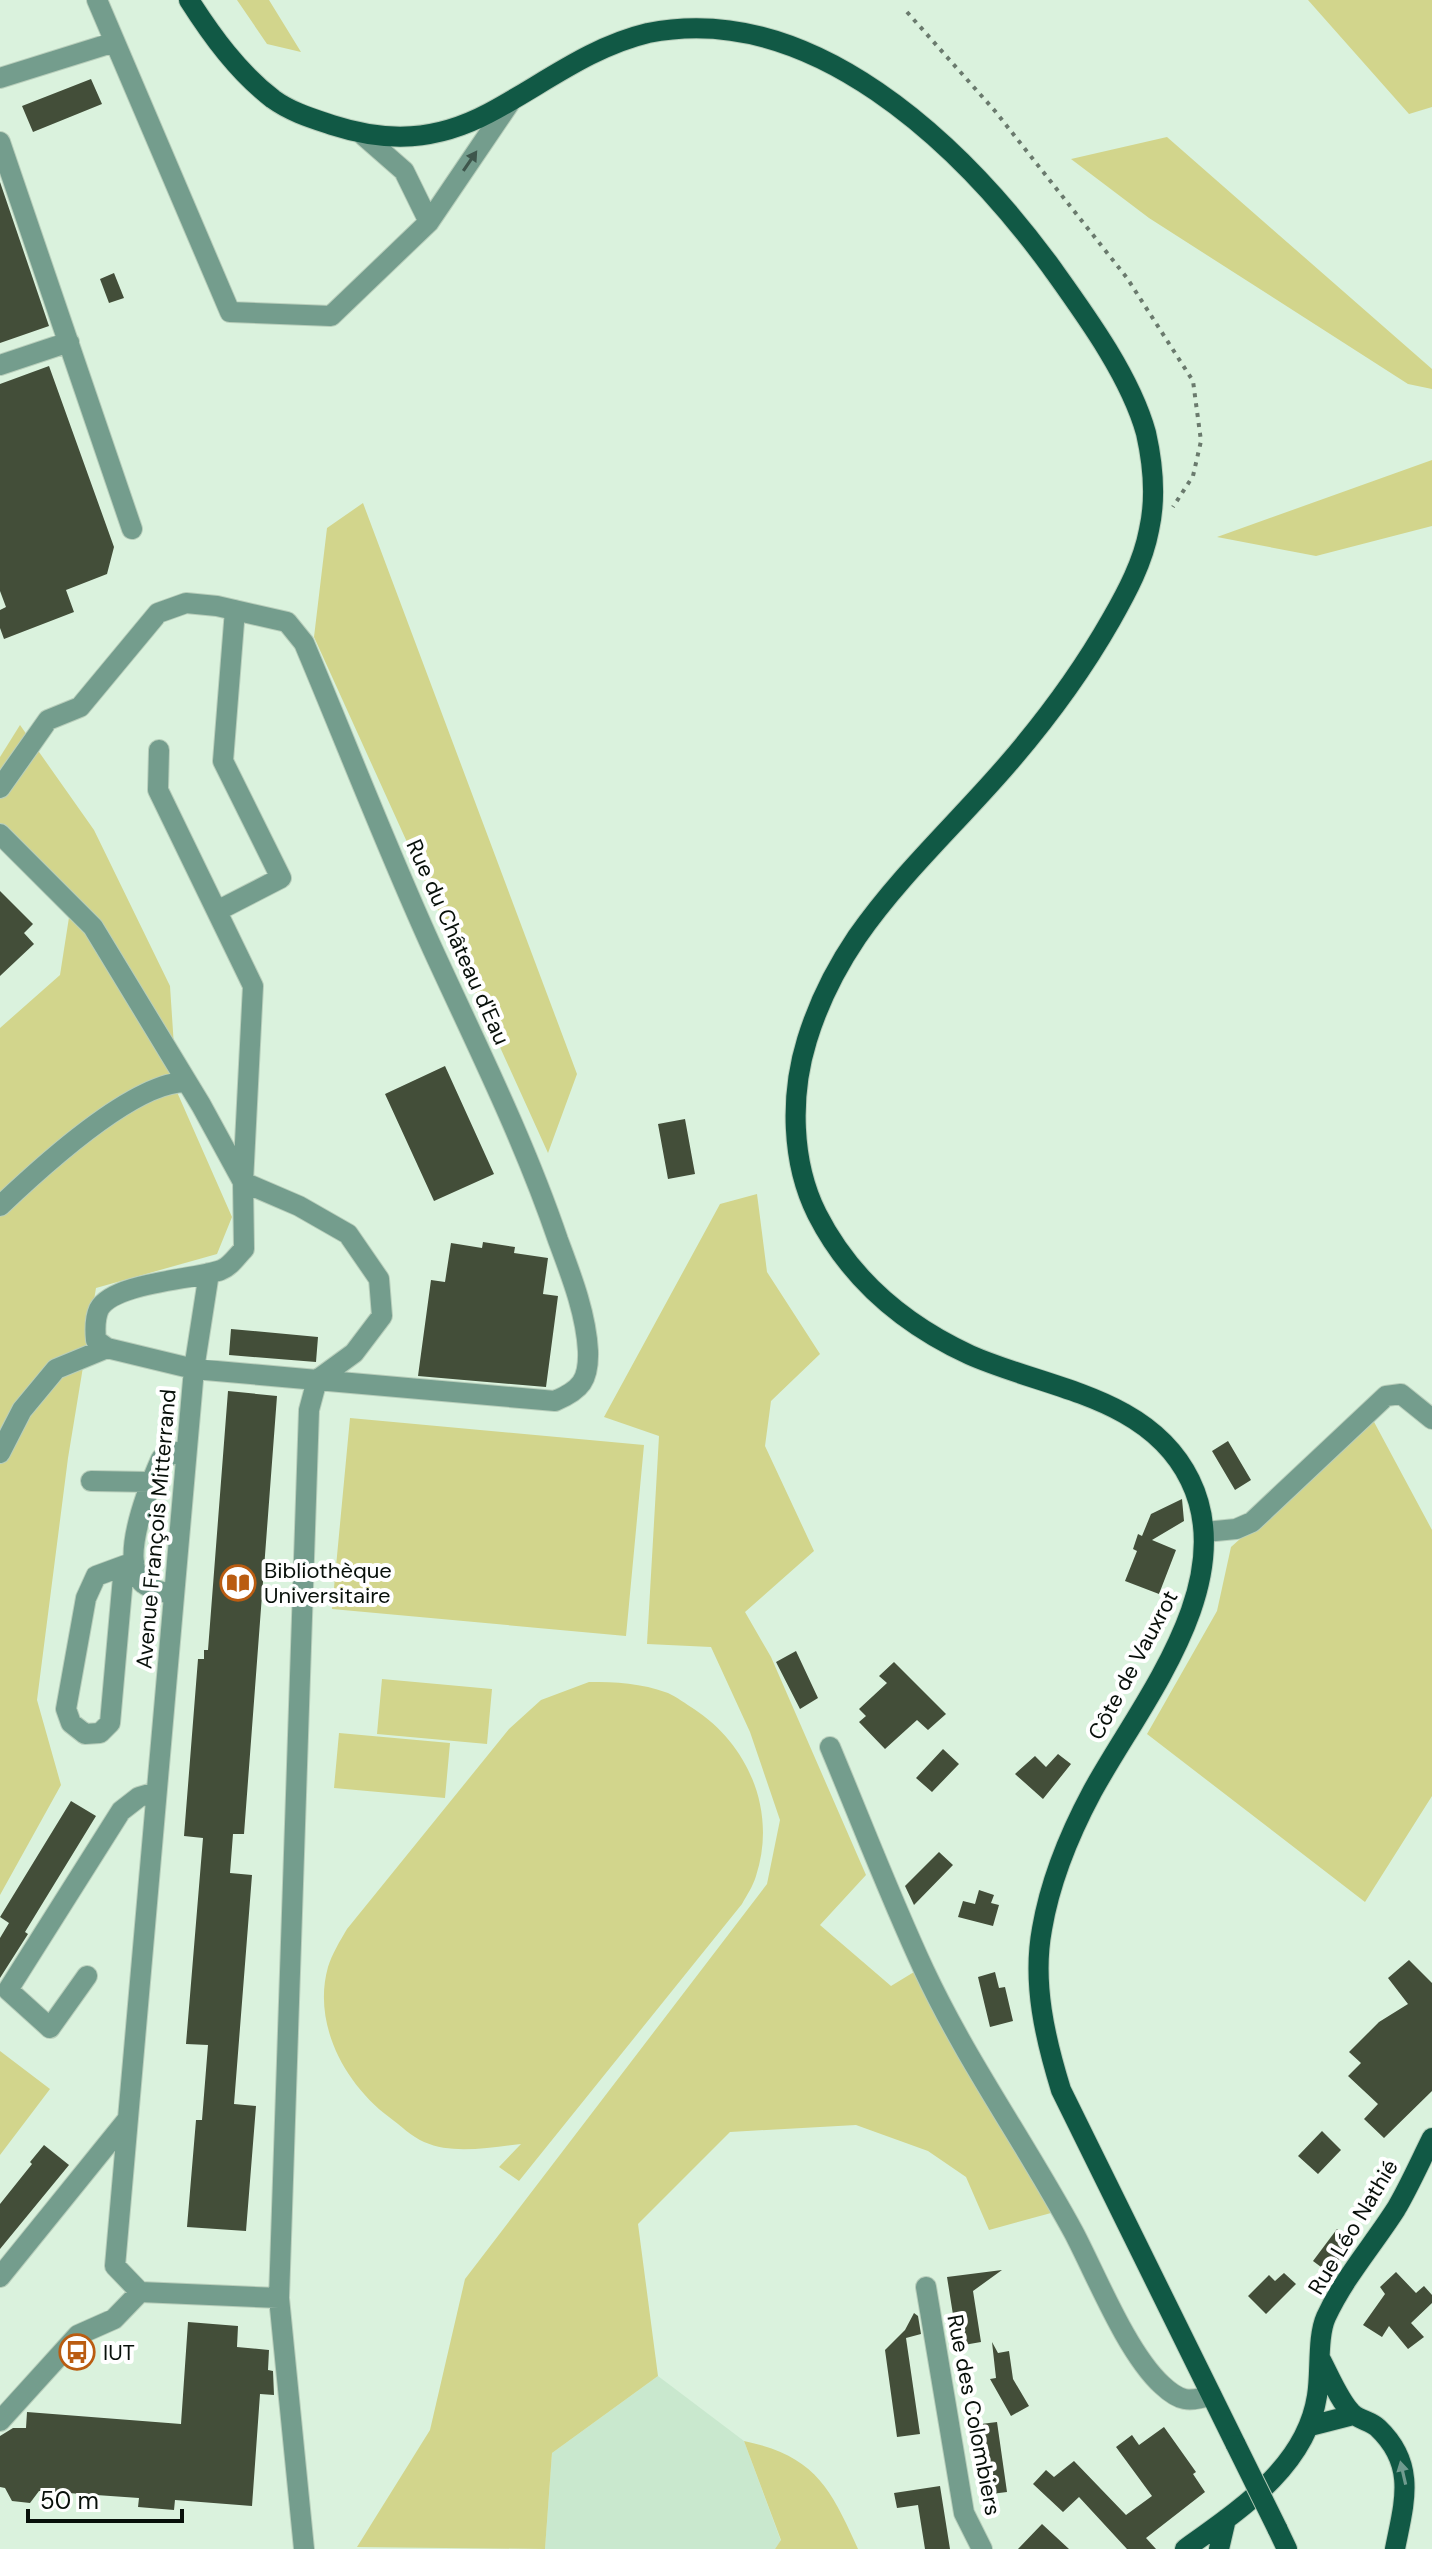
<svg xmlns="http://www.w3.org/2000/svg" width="1432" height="2549" viewBox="0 0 1432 2549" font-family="'DM Sans',sans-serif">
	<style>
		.built { fill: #c9e8ce }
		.green { fill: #d2d58c }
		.building { fill: #434e39 }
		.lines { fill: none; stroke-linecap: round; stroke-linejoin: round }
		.minor-casing { stroke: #b8cebb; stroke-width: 22 }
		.major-casing { stroke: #b8cebb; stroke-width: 22 }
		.path { stroke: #6a7a6d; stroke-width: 4; stroke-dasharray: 4 6; stroke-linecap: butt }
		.minor { stroke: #749d8d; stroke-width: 20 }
		.major { stroke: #115945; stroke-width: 20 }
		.major-bridge-casing { stroke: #b8cebb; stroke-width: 22; stroke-linecap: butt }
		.major-bridge { stroke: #115945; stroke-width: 20 }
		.oneway { fill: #3e564c }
		.oneway2 { fill: #709b8f }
		.labels { text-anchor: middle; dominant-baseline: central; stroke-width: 8; stroke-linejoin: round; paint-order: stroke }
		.street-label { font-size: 22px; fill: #08100a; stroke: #fff }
		.poi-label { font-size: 22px; fill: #08100a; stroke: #fff; text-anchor: start }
	</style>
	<rect width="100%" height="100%" fill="#daf2dd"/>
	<!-- built -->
	<path class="built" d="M658 2376 744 2441 781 2541 775 2549H545L552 2453Z"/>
	<!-- green -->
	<path class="green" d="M237 0H269L301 52 267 44Z
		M1308 0H1432V107L1409 114Z
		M1167 137 1432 369V389L1408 384 1149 218 1071 159Z
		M1432 460V526L1316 556 1217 537Z
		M363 503 577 1074 548 1153 314 637 327 528Z
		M20 725 94 830 170 986 177 1092 232 1217 217 1254 96 1288 68 1458 37 1700 61 1785 0 1895V1028L60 975 70 911 0 838V757Z
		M757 1194 767 1272 820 1354 771 1401 765 1446 814 1551 745 1612 771 1657 866 1875 820 1925 891 1986 914 1972 1051 2213 989 2230 966 2177 928 2151 856 2125 730 2132 638 2224 658 2376 552 2453 545 2549 357 2547 430 2430 465 2279 767 1884 780 1820 750 1732 711 1647 647 1644 659 1436 604 1417 720 1204Z
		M350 1418 644 1445 626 1636 332 1609Z
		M1373 1420 1432 1530V1796L1365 1902 1147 1734 1217 1611 1231 1547Z
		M382 1679 492 1689 487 1744 377 1734Z
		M589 1682C616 1682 641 1683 668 1693 677 1697 686 1704 694 1709 749 1745 777 1812 756 1876 753 1886 747 1895 742 1904L519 2181 499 2167 521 2144C489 2147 454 2155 424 2142 412 2137 400 2125 389 2117 345 2084 312 2024 328 1967 332 1954 340 1941 347 1929L509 1729 541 1700Z
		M339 1733 450 1743 445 1798 334 1788Z
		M0 2051 50 2089 0 2155Z
		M744 2441C815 2456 830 2487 858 2549H775L781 2540Z"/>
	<!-- building -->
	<path class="building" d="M91 79 102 104 33 132 22 106Z
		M0 182 49 326 0 343Z
		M114 273 124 298 109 303 100 279Z
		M49 366 114 547 107 574 66 590 74 612 4 639 0 628V610L6 607 0 591V384Z
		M0 891 33 924 24 933 34 944 0 976Z
		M445 1066 494 1174 434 1201 385 1094Z
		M685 1119 695 1174 668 1179 658 1124Z
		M483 1242 515 1247 514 1253 548 1258 543 1294 558 1296 546 1387 418 1376 431 1280 445 1282 451 1243 482 1248Z
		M231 1329 318 1337 316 1362 229 1355Z
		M228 1391 277 1396 244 1834H233L230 1873 252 1875 234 2104 256 2106 246 2231 187 2227 196 2120H202L208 2045 186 2044 203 1838 184 1836 198 1659H204V1650H208Z
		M1228 1441 1251 1480 1235 1490 1212 1451Z
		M1182 1499 1184 1521 1152 1540 1176 1550 1159 1594 1125 1581 1137 1551 1133 1549 1138 1534 1142 1536 1151 1514Z
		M796 1651 818 1698 800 1709 776 1662Z
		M894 1662 946 1714 928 1730 917 1720 885 1749 859 1722 866 1716 859 1709 887 1683 879 1676Z
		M943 1749 959 1764 932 1792 916 1778Z
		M1058 1754 1071 1764 1043 1799 1015 1774 1035 1756 1046 1767Z
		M71 1801 96 1816 25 1932 28 1934 0 1978V1938L9 1923 0 1917Z
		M939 1852 953 1865 914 1905 905 1886Z
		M979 1890 994 1895 991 1903 999 1905 993 1926 958 1917 963 1901 975 1904Z
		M1409 1960 1432 1983V2091L1384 2138 1364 2119 1378 2104 1348 2076 1361 2063 1349 2052 1379 2022 1408 2004 1388 1978Z
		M995 1972 999 1988 1005 1987 1013 2021 990 2027 978 1977Z
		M1322 2131 1341 2150 1318 2174 1298 2156Z
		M44 2145 69 2165 0 2249V2204L32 2164 30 2162Z
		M1337 2229 1353 2241 1329 2273 1313 2261Z
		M1002 2270 973 2291 981 2342 958 2346 947 2277Z
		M1396 2272 1416 2293 1424 2286 1432 2295V2303L1411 2323 1424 2337 1408 2349 1389 2326 1382 2337 1363 2325 1385 2294 1380 2287Z
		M1284 2273 1296 2284 1266 2314 1248 2296 1269 2275 1275 2281Z
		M914 2313 918 2316 921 2334 906 2338 920 2434 897 2437 885 2350 905 2330Z
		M188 2322 238 2326 237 2347 269 2350 268 2370 273 2371 274 2395 260 2394 252 2506 175 2500 174 2510 138 2507 139 2498 39 2491 30 2503 12 2501 5 2488 0 2487V2436L13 2428H26L27 2412 181 2424Z
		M992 2342 998 2353 1009 2351 1013 2379 1029 2406 1011 2416 990 2379 996 2378Z
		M997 2422 1007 2492 983 2495 973 2425Z
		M1164 2427 1196 2472 1193 2474 1205 2492 1146 2538 1156 2549H1127L1079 2497 1063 2512 1033 2484 1046 2470 1054 2477 1074 2461 1126 2515 1152 2496 1116 2447 1132 2435 1139 2445Z
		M940 2486 950 2549H925L918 2505 897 2508 894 2493Z
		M1042 2524 1069 2549H1018Z"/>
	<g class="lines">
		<defs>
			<path id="minor" d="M97 0 230 312 331 316 429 222 511 101
				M0 78 115 42
				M364 136 404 171 429 222
				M0 142 132 529
				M0 365 69 342
				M159 750 158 790 253 986 243 1182 244 1249C237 1256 230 1267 221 1270 194 1280 114 1282 99 1309 95 1318 95 1330 96 1340L107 1348 194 1369 209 1273
				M0 788 48 720 80 707 158 613 186 603 217 606 287 622 304 643C347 745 387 849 433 950 477 1046 524 1140 558 1240 571 1275 586 1313 588 1351 589 1380 581 1390 555 1401L317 1380
				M0 834 93 927 201 1105 243 1182 299 1206 348 1234 379 1279 382 1316 354 1353 317 1380
				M217 911 281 878 223 761 235 610
				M0 1206C39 1169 134 1081 187 1082
				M0 1453 22 1410 56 1369 107 1348
				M91 1481 151 1482
				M1205 1532 1236 1529 1252 1522 1386 1396 1401 1394 1432 1419
				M124 1566 110 1723 100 1733 85 1734 71 1723 66 1709 86 1598 96 1576 134 1562
				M174 1595C165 1592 151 1590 144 1584 117 1563 150 1484 161 1459L187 1448
				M830 1747C861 1821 890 1897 924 1970 967 2062 1026 2144 1074 2233 1097 2277 1127 2353 1162 2385 1179 2401 1189 2403 1211 2395
				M87 1976 50 2028 8 1990 121 1811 139 1797 156 1792
				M0 2277 127 2120
				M926 2287 964 2513 982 2549
				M279 2298 140 2292 115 2266 194 1369 317 1380 309 1410 279 2298 304 2549
				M0 2421 78 2335 114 2319 140 2292"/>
			<path id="major" d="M189 0C212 36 238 72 273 99 291 112 311 118 332 125 388 143 436 141 489 113 542 85 589 47 648 33 812 0 961 145 1049 264 1084 313 1130 375 1146 433 1153 464 1156 499 1149 530 1143 562 1127 592 1111 620 1082 671 1045 721 1007 765 957 823 900 875 857 937 836 968 818 1004 807 1040 790 1095 791 1162 817 1214 850 1279 905 1325 970 1355 1047 1389 1149 1396 1190 1480 1241 1584 1140 1704 1092 1792 1069 1835 1050 1882 1042 1929 1032 1983 1045 2038 1061 2090L1236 2445
				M1321 2360C1329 2375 1340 2402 1352 2413 1359 2420 1371 2421 1378 2428 1417 2465 1404 2503 1395 2549
				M1310 2426 1353 2415
				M1277 2528 1287 2549
				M1185 2549C1239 2510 1306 2467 1317 2396 1321 2373 1317 2337 1326 2317 1344 2278 1373 2245 1396 2209 1409 2187 1420 2162 1432 2138
				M1219 2549 1226 2519"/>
		</defs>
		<!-- minor casing -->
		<use href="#minor" class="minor-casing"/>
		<!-- major casing -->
		<use href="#major" class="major-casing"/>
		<!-- path -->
		<path class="path" d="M907 12 995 111 1127 278 1193 381 1201 441 1193 476 1173 507"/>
		<!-- minor -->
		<use href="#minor" class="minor"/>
		<!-- major -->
		<use href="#major" class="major"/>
		<defs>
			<path id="major-bridge" d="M1236 2445 1277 2528"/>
		</defs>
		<!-- major-bridge casing -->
		<use href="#major-bridge" class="major-bridge-casing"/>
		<!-- major-bridge -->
		<use href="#major-bridge" class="major-bridge"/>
	</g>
	<!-- one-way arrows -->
	<defs><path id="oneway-solid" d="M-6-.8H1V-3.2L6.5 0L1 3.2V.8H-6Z" transform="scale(2)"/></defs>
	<use class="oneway" href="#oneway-solid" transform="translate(470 161) rotate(-56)"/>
	<use class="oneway2" href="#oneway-solid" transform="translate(1403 2473) rotate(-103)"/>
	<!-- icons -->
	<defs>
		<symbol id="library-ring" viewBox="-11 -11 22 22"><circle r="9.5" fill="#fff" stroke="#ba5c11" stroke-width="1.5"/><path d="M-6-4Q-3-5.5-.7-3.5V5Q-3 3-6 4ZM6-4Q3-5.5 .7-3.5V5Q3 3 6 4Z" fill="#ba5c11"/></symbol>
		<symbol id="bus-ring" viewBox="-11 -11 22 22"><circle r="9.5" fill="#fff" stroke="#ba5c11" stroke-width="1.5"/><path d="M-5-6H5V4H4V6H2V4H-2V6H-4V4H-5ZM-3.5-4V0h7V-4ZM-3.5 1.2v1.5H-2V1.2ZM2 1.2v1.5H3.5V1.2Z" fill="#ba5c11"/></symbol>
	</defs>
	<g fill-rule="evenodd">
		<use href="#library-ring" x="218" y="1563" width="40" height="40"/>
		<use href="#bus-ring" x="57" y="2332" width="40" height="40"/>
	</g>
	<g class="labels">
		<!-- street labels -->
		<g class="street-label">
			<text transform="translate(458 942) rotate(66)">Rue du Château d'Eau</text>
			<text transform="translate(156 1529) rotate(-85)">Avenue François Mitterrand</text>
			<text transform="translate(1133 1665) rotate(-62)">Côte de Vauxrot</text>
			<text transform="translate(1353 2227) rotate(-59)">Rue Léo Nathié</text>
			<text transform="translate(974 2415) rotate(79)">Rue des Colombiers</text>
		</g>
		<!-- poi labels -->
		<g class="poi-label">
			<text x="264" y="1570">Bibliothèque<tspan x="264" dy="25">Universitaire</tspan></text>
			<text x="103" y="2352">IUT</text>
		</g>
	</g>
	<!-- scale -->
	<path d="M28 2509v12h154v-12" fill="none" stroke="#08100a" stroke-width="4"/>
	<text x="40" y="2509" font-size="24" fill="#08100a" stroke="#ffffff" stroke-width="6" paint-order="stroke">50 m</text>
</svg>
